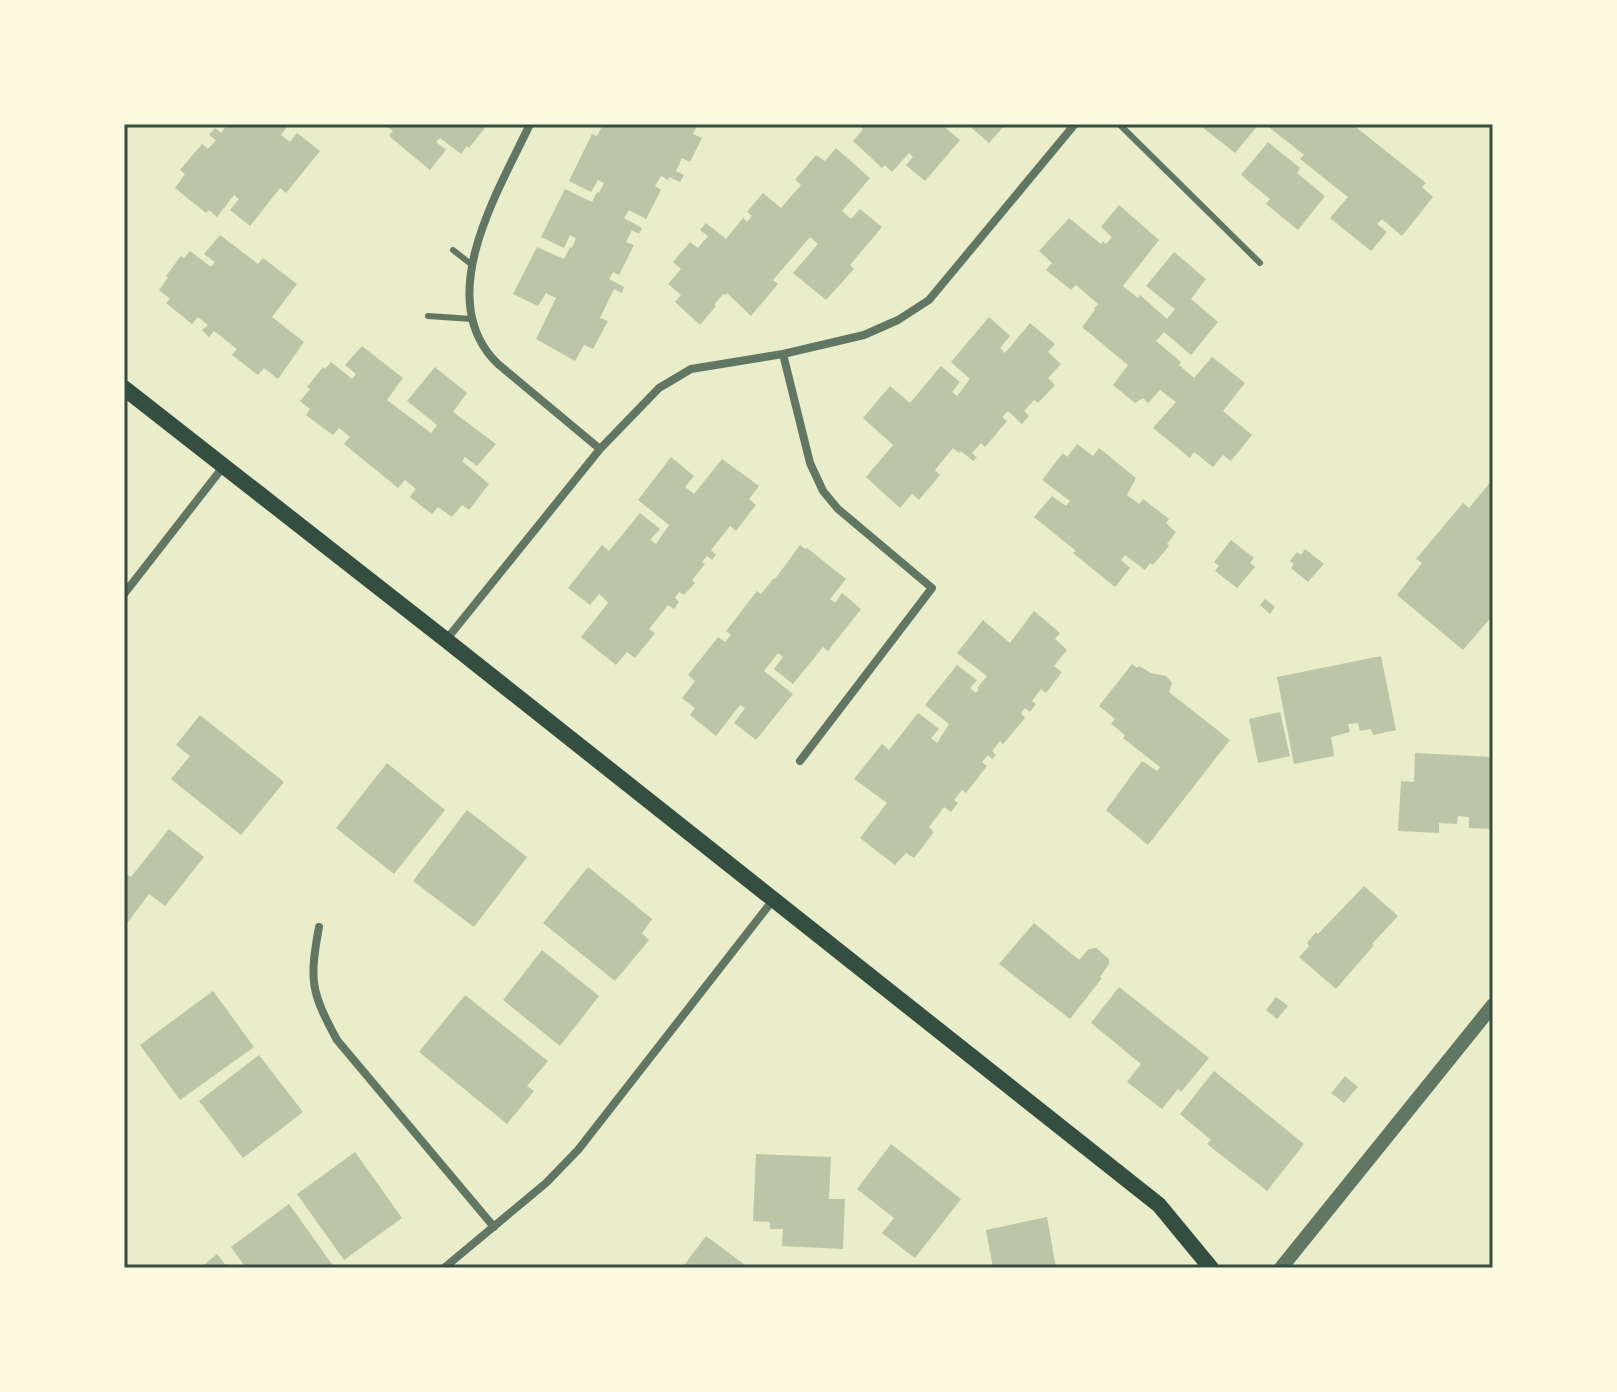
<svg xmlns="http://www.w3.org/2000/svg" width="1617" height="1392" viewBox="0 0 1617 1392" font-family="'Noto Sans',sans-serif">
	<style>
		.building { fill: #bcc5a7 }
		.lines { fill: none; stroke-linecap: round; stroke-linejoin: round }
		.service { stroke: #617663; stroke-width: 6 }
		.minor { stroke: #617663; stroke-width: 8 }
		.tertiary { stroke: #617663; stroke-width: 14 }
		.secondary { stroke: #344e41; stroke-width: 16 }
		.neatline { fill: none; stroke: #344e41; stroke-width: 3 }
	</style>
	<rect width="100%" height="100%" fill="#e9edc9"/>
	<!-- building -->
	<path class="building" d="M228 124H289L281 135 290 142 297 133 320 151 286 193 280 188 250 226 230 210 239 199 234 195 217 217 209 210 206 213 175 188 185 174 180 170 202 144 208 149 216 140 209 135 215 128 221 133Z
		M384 124H484L483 126 485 128 469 148 467 146 461 154 440 138 436 142 446 150 430 170 389 136 393 131Z
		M603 124H698L693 134 702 138 690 162 682 158 676 171 684 175 680 182 669 177 668 180 661 176 655 186 661 190 646 219 629 210 624 218 642 228 639 234 632 230 626 242 634 245 619 275 613 272 609 279 624 287 622 293 614 289 600 318 608 321 593 349 584 345 575 361 536 339 556 298 546 293 538 306 513 294 537 247 564 259 570 247 572 248 576 238 570 235 564 248 541 237 565 189 592 202 597 192 599 193 604 183 598 180 591 192 569 181 592 134 597 136Z
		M858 124H941L960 140 925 181 906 165 913 157 909 153 892 172 885 165 882 168 853 141 863 129Z
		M967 124H1006L989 143Z
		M1204 124H1259L1235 153 1202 127Z
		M1265 124H1352L1426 183 1422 187 1433 197 1402 236 1382 219 1377 224 1387 232 1371 251 1330 218 1348 197 1300 159 1304 155Z
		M1268 142 1300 168 1297 173 1325 196 1298 230 1266 204 1270 199 1241 175Z
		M836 148 870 178 842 211 851 219 860 209 882 227 850 265 854 269 826 300 793 273 818 244 810 237 773 280 778 284 751 316 727 293 725 295 723 294 714 305 716 306 700 325 675 302 681 295 668 284 681 269 673 262 690 242 698 248 708 236 700 230 706 223 726 239 743 218 747 222 752 216 747 212 763 193 781 208 801 185 795 180 816 155 825 161Z
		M1119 205 1159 240 1123 286 1138 298 1140 295 1167 319 1175 309 1146 286 1174 252 1206 279 1191 299 1218 322 1191 355 1164 332 1156 341 1181 362 1179 365 1194 378 1212 357 1245 383 1223 411 1252 435 1231 461 1223 455 1213 467 1194 452 1190 458 1153 428 1176 402 1160 390 1148 403 1143 398 1135 403 1113 385 1128 365 1082 327 1095 310 1094 309 1098 304 1076 285 1071 290 1046 270 1052 263 1039 251 1069 218 1101 244 1103 241 1106 244 1112 237 1101 227Z
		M220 235 258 264 263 258 297 284 272 317 304 342 278 379 264 368 258 375 232 355 237 349 214 331 209 337 202 330 208 325 198 317 192 324 166 303 170 299 159 290 168 278 166 276 181 256 184 258 190 251 211 267 215 262 204 254Z
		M989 317 1010 336 1000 348 1005 353 1030 323 1055 344 1048 352 1061 364 1048 378 1055 385 1038 403 1034 400 1024 411 1029 416 1022 424 1008 411 1002 417 1007 421 985 447 981 443 972 453 977 458 973 461 961 451 959 453 953 448 935 470 940 475 919 500 912 494 900 508 866 477 893 445 863 418 890 386 910 403 941 366 960 382 952 392 957 396 970 379 951 362Z
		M362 346 403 378 387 400 431 433 437 425 407 401 435 367 467 393 453 412 496 444 477 466 465 457 462 461 489 484 469 510 462 505 452 517 438 507 432 514 410 497 416 489 405 480 398 488 344 444 350 437 339 428 333 435 306 415 310 409 300 401 310 389 307 387 323 367 325 369 331 362 352 379 356 374 345 365Z
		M1077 444 1093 456 1099 448 1136 478 1127 495 1139 504 1143 499 1169 519 1166 523 1176 532 1167 544 1169 546 1153 565 1150 563 1145 570 1125 555 1121 560 1130 568 1115 587 1073 553 1076 551 1034 517 1052 496 1066 506 1070 501 1042 480 1063 453 1067 457Z
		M671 457 694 476 685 487 694 494 722 459 759 486 749 499 756 505 736 531 730 526 711 550 716 555 712 560 707 556 702 562 705 564 692 580 695 583 684 595 679 592 675 598 679 602 674 609 668 605 649 629 655 633 635 658 627 652 616 665 581 637 608 603 607 601 599 594 590 605 568 588 602 545 609 551 640 513 660 529 650 540 656 544 669 525 638 500Z
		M1493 479V615L1463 650 1397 595 1422 563 1416 559 1463 503 1469 508Z
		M1231 540 1254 558 1250 563 1255 567 1237 588 1215 571 1219 566 1214 562Z
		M800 545 805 549 807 548 846 579 830 599 835 603 842 593 861 609 828 651 823 647 793 684 774 669 783 657 778 653 764 671 793 694 756 740 734 723 745 708 740 705 716 736 690 715 695 708 682 698 695 681 688 675 718 637 725 642 731 635 726 631 757 591 761 594 774 578 775 579Z
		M1305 549 1324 564 1308 582 1291 568 1294 564 1290 561 1297 552 1301 555Z
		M1265 599 1275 607 1270 614 1260 605Z
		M1034 611 1060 633 1055 639 1067 650 1054 666 1062 672 1046 693 1041 689 1032 701 1036 704 1030 712 1025 708 1021 713 1025 718 1003 744 1000 741 992 751 996 755 992 759 988 755 982 762 987 766 966 793 962 790 954 800 958 803 951 812 944 807 929 827 934 832 914 858 906 853 895 865 860 838 887 803 854 779 882 744 889 750 918 713 939 729 931 738 937 743 949 724 925 705 957 665 977 680 970 688 976 693 979 689 977 688 987 676 957 653 983 620 1010 643Z
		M1381 656 1396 730 1373 735 1371 729 1360 731 1358 723 1348 724 1350 732 1331 737 1334 756 1294 764 1277 677Z
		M1132 664 1137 668 1139 666 1151 673 1166 676 1172 683 1169 692 1230 740 1148 845 1106 810 1142 761 1157 771 1160 767 1123 738 1125 735 1111 724 1115 719 1099 706Z
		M1280 712 1290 756 1258 763 1249 719Z
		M200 715 284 782 241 835 171 779 190 756 176 745Z
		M1415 753 1493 757V829L1469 828V817L1458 816 1457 824 1439 823V833L1398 831 1401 781 1414 782Z
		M387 763 445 810 394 874 336 828Z
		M467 810 527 857 474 927 413 881Z
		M169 829 204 857 165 906 149 894 124 927V872L131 877Z
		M588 867 652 919 642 933 649 940 615 981 543 923Z
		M1364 886 1398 916 1372 944 1374 945 1336 989 1299 957 1309 946 1307 943 1316 932 1318 934Z
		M1034 923 1079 960 1089 949 1096 948 1109 959V964L1100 977 1102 978 1070 1019 999 964Z
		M542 950 599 996 560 1046 503 1000Z
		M1119 987 1209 1058 1181 1092 1178 1089 1162 1109 1127 1082 1141 1064 1091 1023Z
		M213 991 254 1047 180 1100 140 1045Z
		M465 995 548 1061 527 1086 534 1091 507 1124 419 1052Z
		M1276 997 1288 1006 1277 1019 1266 1010Z
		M259 1055 303 1112 243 1158 199 1101Z
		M1214 1071 1304 1144 1267 1191 1207 1144 1211 1140 1180 1114Z
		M1345 1076 1358 1087 1344 1103 1331 1093Z
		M891 1144 961 1199 915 1258 882 1233 894 1218 857 1189Z
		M355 1152 402 1218 344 1260 297 1194Z
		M756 1154 831 1157 829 1199H845L843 1249 782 1246 783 1229H770V1222L753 1221Z
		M289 1204 334 1267 246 1268 231 1247Z
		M1047 1217 1056 1268H993L986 1230Z
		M706 1236 749 1268H682Z
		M217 1254 228 1268H200Z"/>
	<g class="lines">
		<!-- service -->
		<path class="service" d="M1119 124 1260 263
			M453 250 472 265
			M428 316 472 319"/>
		<!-- minor -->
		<path class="minor" d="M530 124C501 186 440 284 486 350 489 355 494 360 498 364L600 449
			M783 354 810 463 823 491 838 509 932 588 800 761
			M124 594 223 467
			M446 640 600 449 659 388 691 369 783 354 864 335 898 320 929 300 1075 124
			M319 927C309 981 311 992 337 1040L494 1227
			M444 1268 546 1183 578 1150 773 900"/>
		<!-- tertiary -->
		<path class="tertiary" d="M1281 1268 1493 1005"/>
		<!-- secondary -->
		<path class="secondary" d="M124 388 446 640 1159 1205 1211 1268"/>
	</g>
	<!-- border -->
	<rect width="1617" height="1392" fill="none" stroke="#fefae0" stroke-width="252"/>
	<rect x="126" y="126" width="1365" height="1140" class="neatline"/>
</svg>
